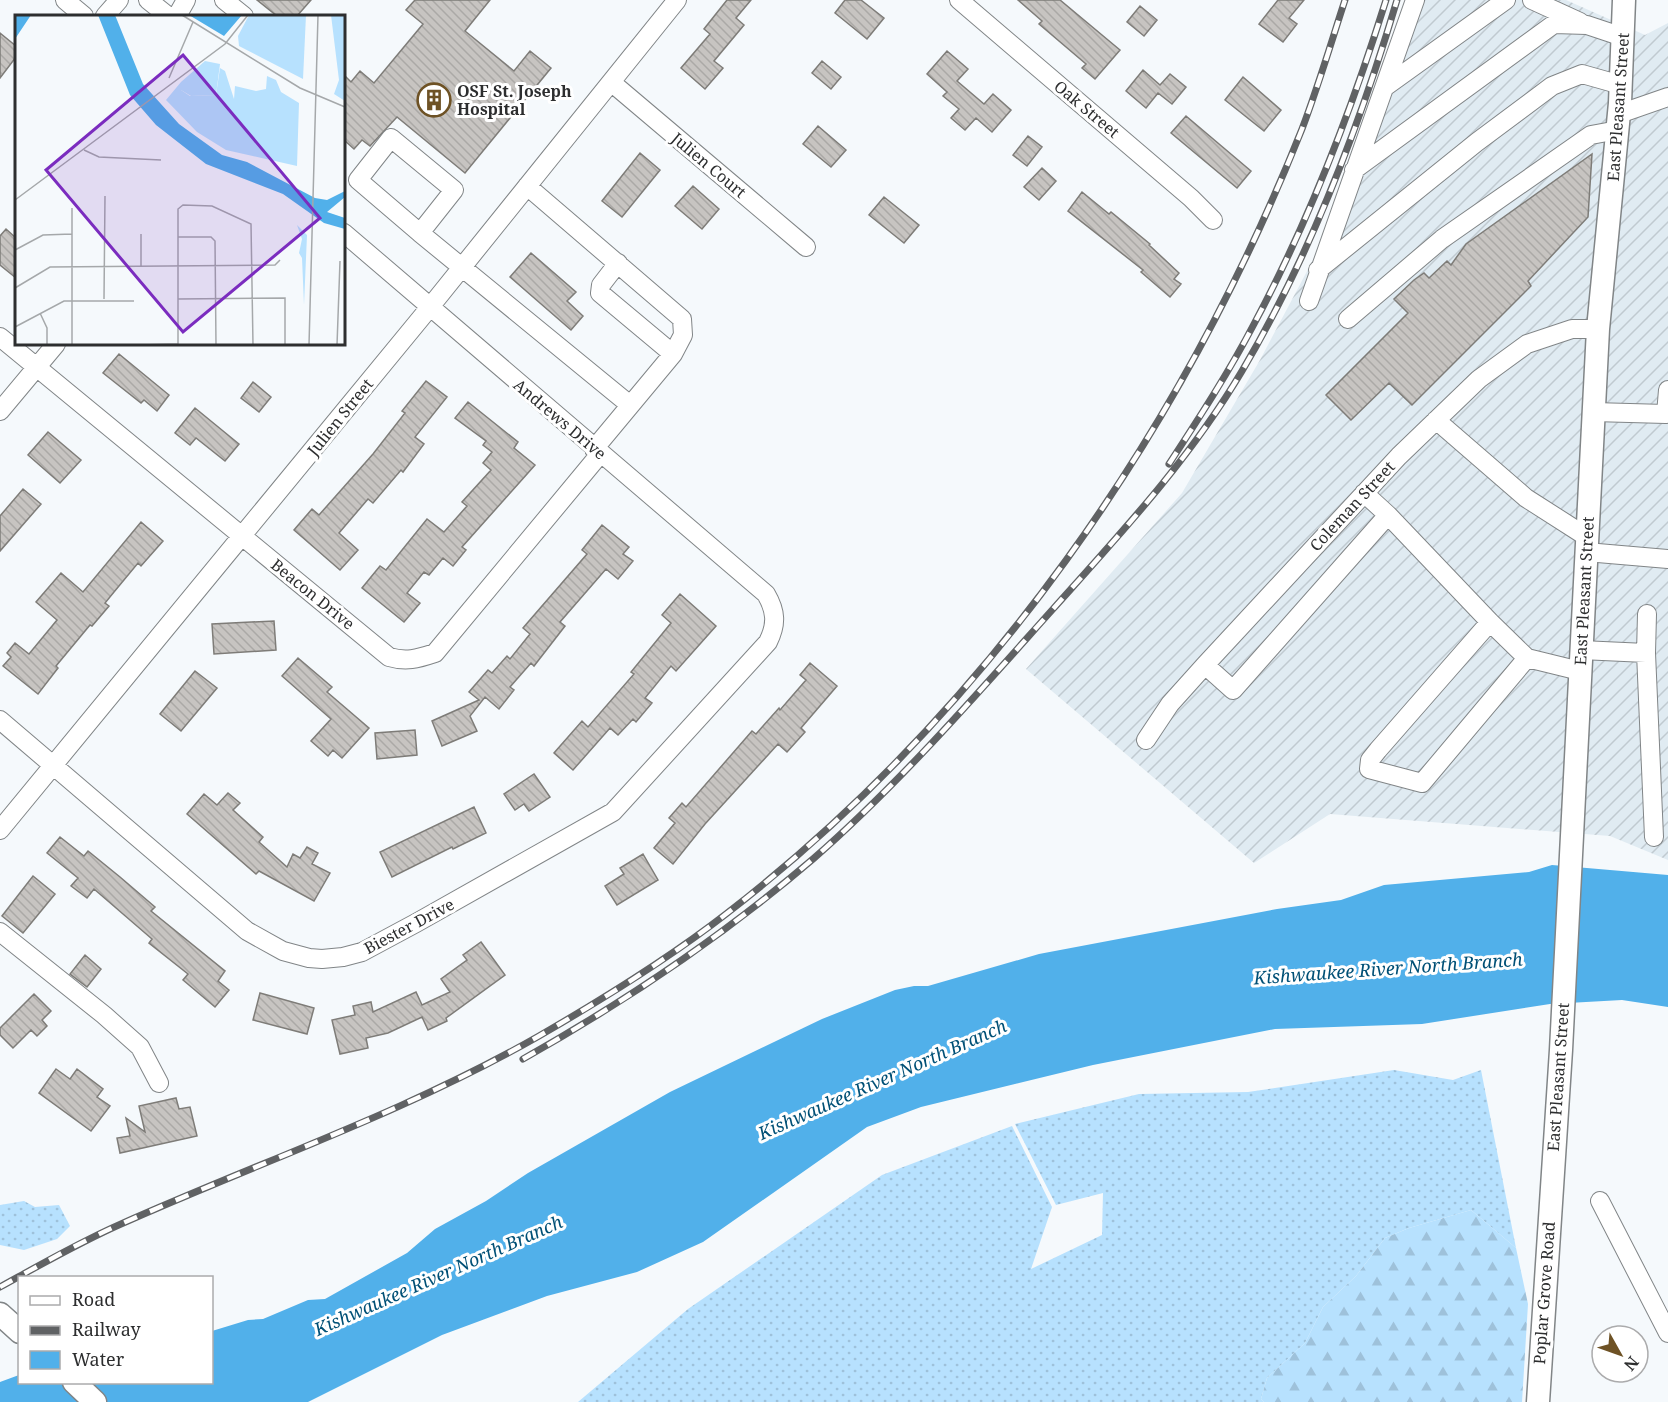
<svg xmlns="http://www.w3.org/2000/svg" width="1668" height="1402" viewBox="0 0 1668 1402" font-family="'Noto Serif',serif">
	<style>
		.industrial { fill: url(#industrial-furrows) }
		.grass { fill: url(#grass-dots) }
		.forest { fill: url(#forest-firs) }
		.water { fill: #51b0ea }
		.building { fill: url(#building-back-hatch); stroke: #7e7c78; stroke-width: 1.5 }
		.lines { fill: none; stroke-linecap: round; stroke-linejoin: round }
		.minor-casing { stroke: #818587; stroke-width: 20 }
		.major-casing { stroke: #818587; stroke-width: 25 }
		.minor { stroke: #fff; stroke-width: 18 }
		.major { stroke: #fff; stroke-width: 22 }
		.rail-casing { stroke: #606264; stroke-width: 7 }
		.rail { stroke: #fff; stroke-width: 4.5; stroke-dasharray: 14; stroke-linecap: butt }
		.labels { text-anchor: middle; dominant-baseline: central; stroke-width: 6; stroke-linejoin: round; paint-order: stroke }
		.poi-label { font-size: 16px; font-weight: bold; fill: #2d2e2f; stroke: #fff; text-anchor: start }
		.street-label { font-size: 16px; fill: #2d2e2f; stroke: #fff }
		.water-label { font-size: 18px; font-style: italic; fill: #005076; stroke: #fff }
		.inset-road { fill: none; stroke: #a5a8aa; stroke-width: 1.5 }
		.view { fill: #7b2cbf; fill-opacity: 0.15; stroke: #7b2cbf; stroke-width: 3 }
		.inset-edge { fill: none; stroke: #2d2e2f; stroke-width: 3 }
	</style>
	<defs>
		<pattern id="industrial-furrows" width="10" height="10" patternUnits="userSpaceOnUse" patternTransform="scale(1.5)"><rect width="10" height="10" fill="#e0ebf2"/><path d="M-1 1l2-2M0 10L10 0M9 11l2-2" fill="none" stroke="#c0cad0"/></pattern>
		<pattern id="grass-dots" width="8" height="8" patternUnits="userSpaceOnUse" patternTransform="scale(1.5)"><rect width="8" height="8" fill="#b7e1fe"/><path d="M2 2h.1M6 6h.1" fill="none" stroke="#9ec1da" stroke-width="1.8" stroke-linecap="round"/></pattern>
		<pattern id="forest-firs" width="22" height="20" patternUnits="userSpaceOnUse" patternTransform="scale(1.5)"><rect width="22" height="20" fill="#b7e1fe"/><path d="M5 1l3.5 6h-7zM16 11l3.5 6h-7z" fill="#9ec1da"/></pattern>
		<pattern id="building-back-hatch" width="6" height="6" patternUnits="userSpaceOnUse" patternTransform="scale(1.5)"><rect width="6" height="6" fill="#c7c4c1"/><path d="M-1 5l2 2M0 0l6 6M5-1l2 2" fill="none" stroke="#aba9a6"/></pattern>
	</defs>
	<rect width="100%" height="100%" fill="#f5f9fc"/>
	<!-- industrial -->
	<path class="industrial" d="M1405 0H1566L1645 35 1668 23V860L1610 836 1330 814 1254 863 1026 669 1182 493 1260 360 1314 258 1378 86Z"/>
	<!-- grass -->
	<path class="grass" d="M1394 1070 1453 1080 1481 1070 1516 1248 1471 1210 1409 1228 1385 1238 1356 1276 1323 1307 1305 1343 1267 1378 1261 1399 1264 1402H578L688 1309 882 1175 1012 1126 1052 1207 1031 1269 1102 1235 1103 1193 1056 1205 1015 1124 1139 1094 1248 1092Z
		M24 1201 35 1207 59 1205 70 1226 57 1239 24 1250 0 1245V1205Z"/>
	<!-- forest -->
	<path class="forest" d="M1471 1210 1516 1248 1528 1304 1522 1402H1264L1261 1399 1267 1378 1305 1343 1323 1307 1356 1276 1385 1238 1409 1228Z"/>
	<!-- water -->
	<path class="water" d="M1552 865 1668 875V1007L1622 1000 1550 1004 1422 1024 1275 1029 1093 1065 921 1107 867 1127 703 1242 637 1272 547 1296 442 1335 308 1402H0V1382L19 1375 20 1382H212V1331L248 1320 263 1319 308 1300 325 1299 407 1253 435 1229 486 1201 528 1173 670 1092 822 1019 895 990 914 986H928L1039 954 1277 909 1341 900 1384 885 1529 872Z"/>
	<!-- building -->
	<path class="building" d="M257 0H311L297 16H277Z
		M415 0H490L465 31 514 71 530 51 551 68 465 173 397 117 370 146 362 140 354 149 344 140V75L351 82 360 71 374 83 423 24 406 10Z
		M727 0H751L736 18 744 25 714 61 723 68 705 89 681 68 710 34 704 29Z
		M845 0H861L884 18 867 39 835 13Z
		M1018 0H1060L1120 50 1095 79 1082 68 1086 64 1039 24 1042 21Z
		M1278 0H1304L1289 18 1297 24 1283 42 1259 24Z
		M1140 6 1157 20 1144 36 1127 22Z
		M0 33 16 46V57L0 78Z
		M947 51 968 69 957 81 984 104 993 94 1011 110 992 132 976 118 965 130 951 118 959 109 943 96 947 92 927 74Z
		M822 61 841 77 831 89 812 73Z
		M1143 70 1160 85 1170 74 1186 87 1172 104 1158 93 1146 108 1126 91Z
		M1243 77 1281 110 1264 131 1225 100Z
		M1186 116 1251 171 1237 188 1171 133Z
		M818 126 846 150 831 167 803 144Z
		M1028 136 1042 147 1027 166 1013 155Z
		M640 153 660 170 622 217 602 201Z
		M1592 154 1588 217 1528 281 1531 286 1412 405 1389 383 1351 420 1326 395 1408 313 1394 299 1414 280 1424 273 1429 278 1447 261 1451 265 1466 244Z
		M1042 168 1056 181 1039 200 1024 187Z
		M693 186 719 209 702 229 675 206Z
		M1082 192 1109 214 1111 212 1150 244 1149 245 1179 273 1174 279 1181 284 1170 297 1141 272 1143 270 1068 211Z
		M884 197 919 225 904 243 869 215Z
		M6 229 16 238V278L0 265V236Z
		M531 253 576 292 567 301 583 316 571 330 510 277Z
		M119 354 169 395 157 411 144 400 141 403 103 373Z
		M426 381 447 397 415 437 424 444 403 472 401 470 373 503 368 499 339 533 358 550 340 570 294 530 312 509 319 515 373 454 405 413 402 411Z
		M253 382 271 397 259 412 241 398Z
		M468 402 518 442 514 448 535 465 462 547 466 550 453 566 443 558 429 575 424 572 407 593 420 603 404 622 362 588 380 566 386 570 427 519 444 532 467 506 462 502 491 470 483 463 492 452 483 445 486 441 455 418Z
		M195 408 239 444 225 461 196 438 190 445 175 433Z
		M48 432 81 460 60 483 28 455Z
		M23 489 41 504 0 551V516Z
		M141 522 163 541 141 566 138 563 114 592 105 603 109 606 92 626 90 625 56 666 58 668 38 694 3 666 11 657 7 653 15 643 29 654 57 620 36 602 61 573 83 592Z
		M602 525 629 547 623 554 633 561 618 579 606 569 560 622 565 626 534 666 531 663 510 687 514 690 499 709 485 697 470 716 477 731 442 746 432 721 479 700 469 692 488 670 492 673 507 656 510 659 530 634 523 628 587 554 582 550Z
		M680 594 716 626 676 671 671 666 645 698 652 703 636 722 633 719 618 735 610 728 573 770 554 753 582 721 588 727 634 674 631 672 671 623 662 615Z
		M274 621 276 650 214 654 212 624Z
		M298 658 332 687 327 692 369 728 342 758 333 750 328 756 311 741 331 719 282 676Z
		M810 663 837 686 801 728 805 732 787 752 778 744 705 824 673 864 654 848 675 823 669 818 682 803 686 807 752 731 756 734 779 708 780 710 806 680 800 675Z
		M195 671 217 688 181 731 160 714Z
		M415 730 417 755 377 759 375 733Z
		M534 774 550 797 529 811 524 804 515 810 504 794Z
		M228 793 240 803 233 810 263 837 259 842 287 867 293 854 300 858 307 847 318 853 312 864 330 873 314 901 259 871 256 874 187 814 204 794 217 805Z
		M474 807 486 833 453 849 452 847 392 877 380 852Z
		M60 837 84 856 88 851 120 877 155 907 151 911 225 971 218 981 229 990 215 1007 183 980 188 974 149 943 152 939 94 889 87 898 71 886 78 878 47 853Z
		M643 854 658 880 617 905 605 886 624 874 620 868Z
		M33 876 55 894 23 933 2 916Z
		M481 942 505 975 446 1018 447 1021 428 1030 422 1017 388 1033 366 1038 368 1048 340 1054 332 1020 355 1015 353 1006 371 1002 373 1012 416 992 422 1005 450 992 441 979 467 960 463 955Z
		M85 955 101 969 87 987 70 974Z
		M260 993 314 1008 307 1034 253 1020Z
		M34 994 51 1011 42 1020 47 1026 37 1036 31 1030 13 1048 0 1035V1028Z
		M56 1069 70 1079 77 1069 103 1089 97 1097 110 1106 91 1131 39 1093Z
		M176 1098 179 1109 190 1107 197 1136 120 1153 117 1138 130 1136 126 1118 145 1132 139 1106Z"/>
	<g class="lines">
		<defs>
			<path id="minor" d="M65 0 84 16
				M148 0 168 16
				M224 0 244 16
				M959 0 1191 198 1213 220
				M1532 0 1580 22
				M105 16 119 0
				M177 16 186 0
				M611 82 806 247
				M1385 87 1506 0
				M1619 114 1668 97
				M1354 170 1554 24 1587 25 1623 37
				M527 186 682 319 683 335 673 354 594 449
				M420 233 358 180 391 138 454 190 420 233 630 405
				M618 263 601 285 600 293 673 354
				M1318 270 1477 142 1552 86 1582 74 1621 85
				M1309 301 1415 0
				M1348 319 1442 239 1591 135 1618 130
				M0 337 389 657C406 662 417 659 435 653L600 454
				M0 411 56 344
				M1593 412 1666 414 1668 390
				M1436 420 1526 498 1587 537
				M1364 493 1388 515 1490 622 1527 658 1580 671
				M1586 552 1668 559
				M1490 622 1378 750 1370 760 1369 769 1422 783 1527 658
				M1581 650 1646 653 1654 837
				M1646 653 1647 614
				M1205 665 1233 690 1388 515
				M0 720 247 931 283 951 309 958 322 959 343 957 362 952 416 923 613 812 768 642C777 624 776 611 766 594L344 233
				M1146 740 1170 704 1205 665 1399 456 1479 379 1527 344 1572 329H1598
				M0 830 430 307 677 0
				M0 932 104 1015 140 1047 159 1083
				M1600 1201 1668 1333"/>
			<path id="major" d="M0 1314 20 1332
				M74 1382 95 1402
				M1538 1402 1561 1050 1598 329 1620 103 1624 0"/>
		</defs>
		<!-- minor casing -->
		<use href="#minor" class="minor-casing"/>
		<!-- major casing -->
		<use href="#major" class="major-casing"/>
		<!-- minor -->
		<use href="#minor" class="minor"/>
		<!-- major -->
		<use href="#major" class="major"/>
		<defs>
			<path id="rail" d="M1169 464C1199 418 1229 372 1254 324 1309 221 1351 112 1386 0
				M523 1059C626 1001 723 936 813 859 900 783 976 695 1053 609 1121 533 1190 459 1242 371 1310 256 1359 128 1397 0
				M0 1287C40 1265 80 1242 121 1224 260 1162 406 1112 539 1036 603 999 668 959 726 914 986 713 1181 433 1302 129 1318 87 1331 43 1345 0"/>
		</defs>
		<!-- rail casing -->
		<use href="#rail" class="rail-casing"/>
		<!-- rail -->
		<use href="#rail" class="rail"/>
	</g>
	<!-- icons -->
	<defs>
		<symbol id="building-ring" viewBox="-11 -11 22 22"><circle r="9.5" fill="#fff" stroke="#6e5225" stroke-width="1.5"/><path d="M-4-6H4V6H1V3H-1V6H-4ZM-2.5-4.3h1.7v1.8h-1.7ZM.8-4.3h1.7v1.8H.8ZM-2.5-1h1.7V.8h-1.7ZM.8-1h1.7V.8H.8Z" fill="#6e5225"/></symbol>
	</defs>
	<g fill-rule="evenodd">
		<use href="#building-ring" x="415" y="81" width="38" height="38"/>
	</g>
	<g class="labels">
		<!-- poi labels -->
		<g class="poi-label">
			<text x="457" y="91">OSF St. Joseph<tspan x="457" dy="18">Hospital</tspan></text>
		</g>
		<!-- street labels -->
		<g class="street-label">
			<text transform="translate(1618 107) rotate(-86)">East Pleasant Street</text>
			<text transform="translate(1087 109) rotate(40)">Oak Street</text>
			<text transform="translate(709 165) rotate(40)">Julien Court</text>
			<text transform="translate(340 417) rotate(-51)">Julien Street</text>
			<text transform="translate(560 419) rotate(40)">Andrews Drive</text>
			<text transform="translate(1352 506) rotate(-47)">Coleman Street</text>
			<text transform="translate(1584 591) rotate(-87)">East Pleasant Street</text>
			<text transform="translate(313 594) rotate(39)">Beacon Drive</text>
			<text transform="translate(409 926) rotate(-28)">Biester Drive</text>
			<text transform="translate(1558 1077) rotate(-86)">East Pleasant Street</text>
			<text transform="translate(1544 1293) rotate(-86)">Poplar Grove Road</text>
		</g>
		<!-- water labels -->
		<g class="water-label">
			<text transform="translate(1388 968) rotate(-4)">Kishwaukee River North Branch</text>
			<text transform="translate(882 1079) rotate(-24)">Kishwaukee River North Branch</text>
			<text transform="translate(438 1275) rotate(-24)">Kishwaukee River North Branch</text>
		</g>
	</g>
	<!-- overview -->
	<g transform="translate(15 15)">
		<rect width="330" height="330" fill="#f5f9fc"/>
		<path d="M316 0H330V86L319 79 324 65ZM205 53 210 56 219 84 220 71 241 76 251 74 252 61 261 65 266 77 284 88 282 151 211 135 182 117 151 85 166 67V75L175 81 201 80ZM282 210 292 220 289 290 287 243 284 238 287 224Z" fill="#b7e1fe"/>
		<path d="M190 46 205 49 201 80 176 81 166 75V67Z" fill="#b7e1fe"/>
		<path d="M234 0H291L288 64 224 31 223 21Z" fill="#b7e1fe"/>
		<path d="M0 0H16L0 24ZM83 0H100L128 69 164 109 207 140 232 147 300 183 312 185 330 176V182L312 197 330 203V214L309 208 268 179 191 149 141 110 115 80ZM174 0H227L209 21Z" fill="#51b0ea"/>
		<path class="inset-road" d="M167 0 285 73 330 92M154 63 178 7M69 135 84 142 146 145M0 185 210 29 233 0M163 222H196L200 226 201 330M0 235 28 220 57 219M126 251V219M0 273 35 252 260 250 265 245M89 284 90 181M163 284 270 283V330M25 298 32 313V330M0 312 49 286H119M57 330V193M124 330 163 329M163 330V194L168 190 197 191 236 209 238 330M294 330 303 0M322 330 325 246"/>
		<path class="view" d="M168 40 305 203 168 317 31 155Z"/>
		<rect width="330" height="330" class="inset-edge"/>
	</g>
	<!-- legend -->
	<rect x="18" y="1276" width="195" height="108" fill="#ffffff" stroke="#ababac" stroke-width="1.5"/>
	<rect x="30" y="1296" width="30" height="9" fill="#ffffff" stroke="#ababac" stroke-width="1.5"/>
	<text x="72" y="1306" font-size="18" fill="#2d2e2f">Road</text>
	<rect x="30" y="1326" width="30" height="9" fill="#606264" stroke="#ababac" stroke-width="1.5"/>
	<text x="72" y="1336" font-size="18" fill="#2d2e2f">Railway</text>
	<rect x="30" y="1351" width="30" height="18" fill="#51b0ea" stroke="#ababac" stroke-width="1.5"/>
	<text x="72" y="1366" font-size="18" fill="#2d2e2f">Water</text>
	<!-- north arrow -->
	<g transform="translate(1620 1354) rotate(130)"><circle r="28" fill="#ffffff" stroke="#ababac" stroke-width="1.5"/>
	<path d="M0-4.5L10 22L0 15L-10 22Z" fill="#6e5225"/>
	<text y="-9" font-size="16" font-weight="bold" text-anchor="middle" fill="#2d2e2f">N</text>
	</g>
</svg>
